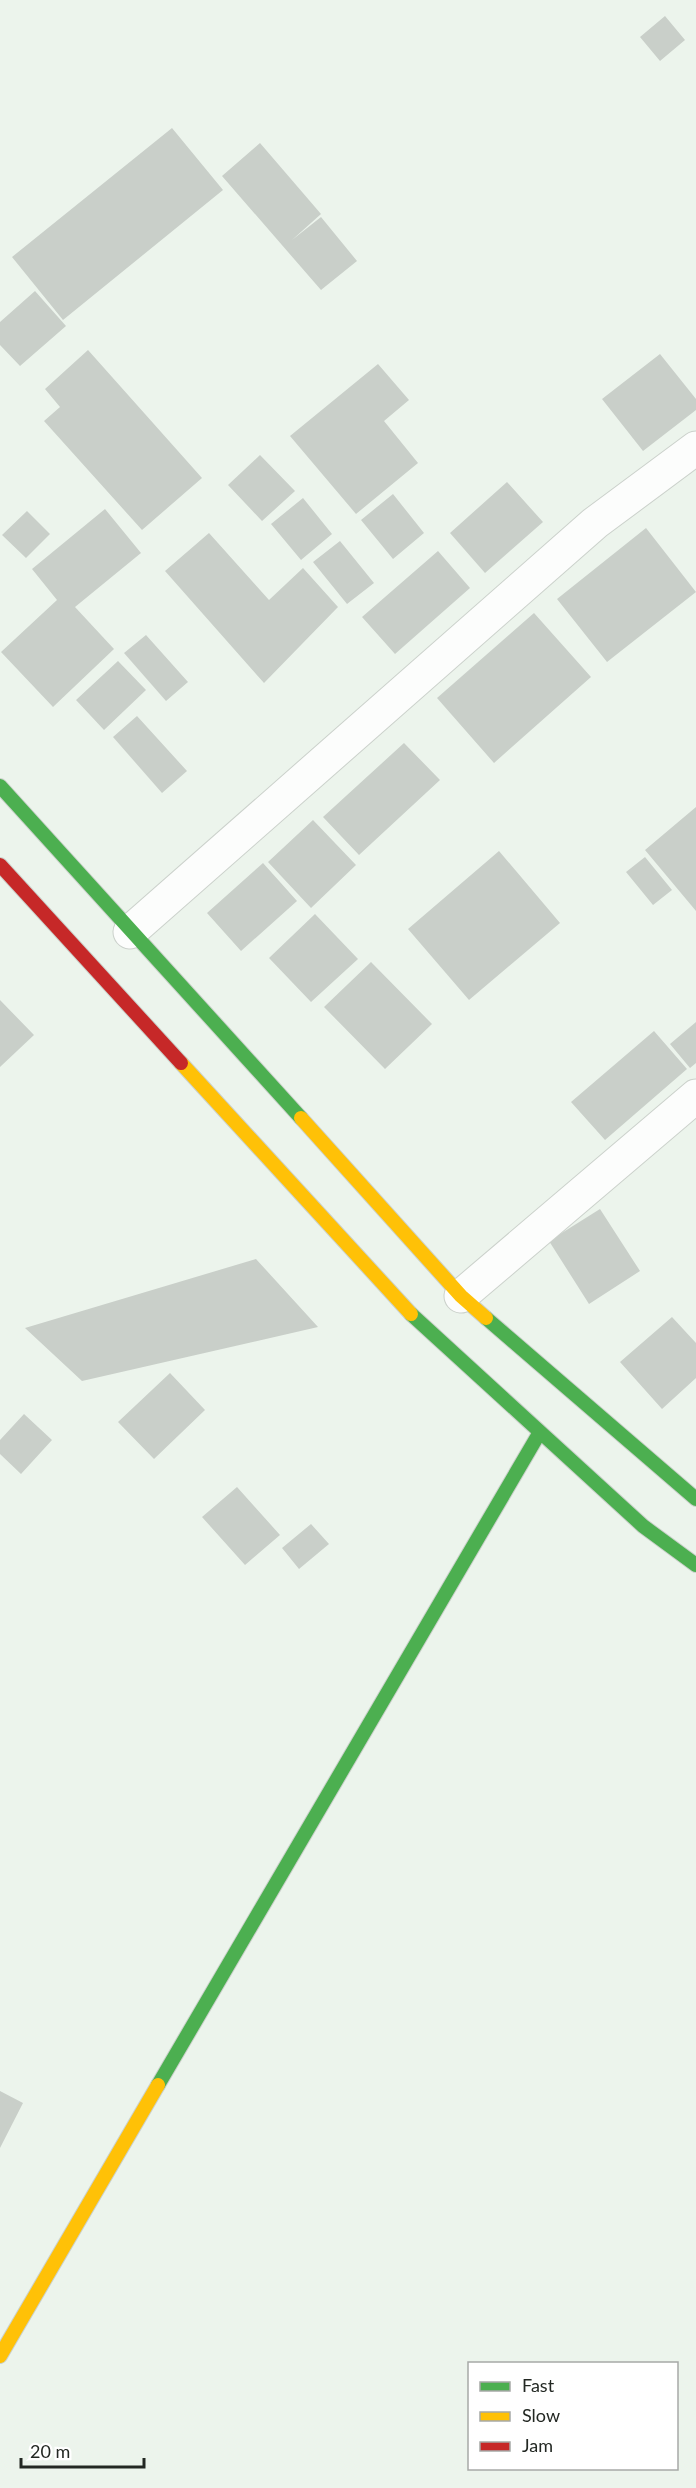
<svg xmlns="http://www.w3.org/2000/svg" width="696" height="2488" viewBox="0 0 696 2488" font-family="Lato,sans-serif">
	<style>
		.building { fill: #c9cfc9 }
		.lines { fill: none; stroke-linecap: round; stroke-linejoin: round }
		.street-casing { stroke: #cbd1cb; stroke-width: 35 }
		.fast-casing { stroke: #cbd1cb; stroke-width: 16 }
		.slow-casing { stroke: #cbd1cb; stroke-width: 16 }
		.jam-casing { stroke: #cbd1cb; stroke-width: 16 }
		.street { stroke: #fcfdfc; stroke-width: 33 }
		.fast { stroke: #4caf50; stroke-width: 14 }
		.slow { stroke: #ffc107; stroke-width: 14 }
		.jam { stroke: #c62828; stroke-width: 14 }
	</style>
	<rect width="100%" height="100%" fill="#ecf4ec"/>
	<!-- building -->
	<path class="building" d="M665 16 685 40 660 61 640 37Z
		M172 128 223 190 63 320 12 257Z
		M260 143 321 214 292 240 321 217 357 261 321 290 222 176Z
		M35 291 66 326 20 366 0 345V322Z
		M88 350 202 478 142 530 44 421 60 407 45 389Z
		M660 354 696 399V410L643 451 602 399Z
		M378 364 409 400 384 421 418 463 356 514 290 436Z
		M260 455 295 491 262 521 228 485Z
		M507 482 543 522 485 573 450 533Z
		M393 494 424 533 393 559 361 520Z
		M303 498 332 534 301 560 271 524Z
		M105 509 141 553 75 607 114 649 53 707 1 652 57 600 32 569Z
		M27 511 50 534 26 558 2 535Z
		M646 528 696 592 607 662 557 599Z
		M209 533 269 600 303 568 338 607 264 683 165 571Z
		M340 541 374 583 347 604 313 562Z
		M438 551 470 588 395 654 362 617Z
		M534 613 591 677 494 763 437 698Z
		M146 635 188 682 166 701 124 653Z
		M118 661 146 690 104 730 76 700Z
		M137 716 187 771 162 793 113 737Z
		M404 743 440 780 359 855 323 817Z
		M696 807V911L645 850Z
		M313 820 356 865 311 908 268 862Z
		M499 851 560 923 469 1000 408 929Z
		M645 857 672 890 653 905 626 872Z
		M263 863 297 901 241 951 207 913Z
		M315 914 358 959 311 1002 269 958Z
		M371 962 432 1024 385 1069 324 1007Z
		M0 1000 34 1035 0 1067Z
		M696 1022V1063L690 1068 670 1044Z
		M654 1031 687 1069 605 1140 571 1102Z
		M600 1209 640 1271 589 1304 549 1241Z
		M256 1259 318 1327 82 1381 25 1328Z
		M672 1317 696 1343V1378L662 1409 620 1362Z
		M170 1373 205 1410 154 1459 118 1422Z
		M24 1414 52 1440 21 1474 0 1454V1440Z
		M237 1487 280 1535 245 1565 202 1517Z
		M311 1524 329 1544 299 1569 282 1548Z
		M0 2091 23 2103 0 2148Z"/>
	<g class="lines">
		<defs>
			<path id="street" d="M130 932 595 523 696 448
				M461 1296 696 1096"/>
			<path id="fast" d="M0 786 301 1118
				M411 1314 643 1526 696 1565
				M486 1318 696 1499
				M158 2085 540 1432"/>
			<path id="slow" d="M181 1063 411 1314
				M301 1118 461 1296 486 1318
				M0 2356 158 2085"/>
			<path id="jam" d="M0 865 181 1063"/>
		</defs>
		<!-- street casing -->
		<use href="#street" class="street-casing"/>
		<!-- fast casing -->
		<use href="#fast" class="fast-casing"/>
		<!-- slow casing -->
		<use href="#slow" class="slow-casing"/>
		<!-- jam casing -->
		<use href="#jam" class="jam-casing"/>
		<!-- street -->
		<use href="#street" class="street"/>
		<!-- fast -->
		<use href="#fast" class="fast"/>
		<!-- slow -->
		<use href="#slow" class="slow"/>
		<!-- jam -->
		<use href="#jam" class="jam"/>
	</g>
	<!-- legend -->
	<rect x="468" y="2362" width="210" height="108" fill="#ffffff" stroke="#a7a9a7" stroke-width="1.5"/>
	<rect x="480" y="2382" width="30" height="9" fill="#4caf50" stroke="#a7a9a7" stroke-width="1.5"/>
	<text x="522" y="2392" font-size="18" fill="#232823">Fast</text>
	<rect x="480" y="2412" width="30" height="9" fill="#ffc107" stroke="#a7a9a7" stroke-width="1.5"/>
	<text x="522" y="2422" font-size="18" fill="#232823">Slow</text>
	<rect x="480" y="2442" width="30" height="9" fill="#c62828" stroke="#a7a9a7" stroke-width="1.5"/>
	<text x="522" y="2452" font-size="18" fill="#232823">Jam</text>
	<!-- scale -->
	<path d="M21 2458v9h123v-9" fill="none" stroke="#232823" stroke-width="3"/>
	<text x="30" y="2458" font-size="18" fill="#232823" stroke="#ffffff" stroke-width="4.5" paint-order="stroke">20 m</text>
</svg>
